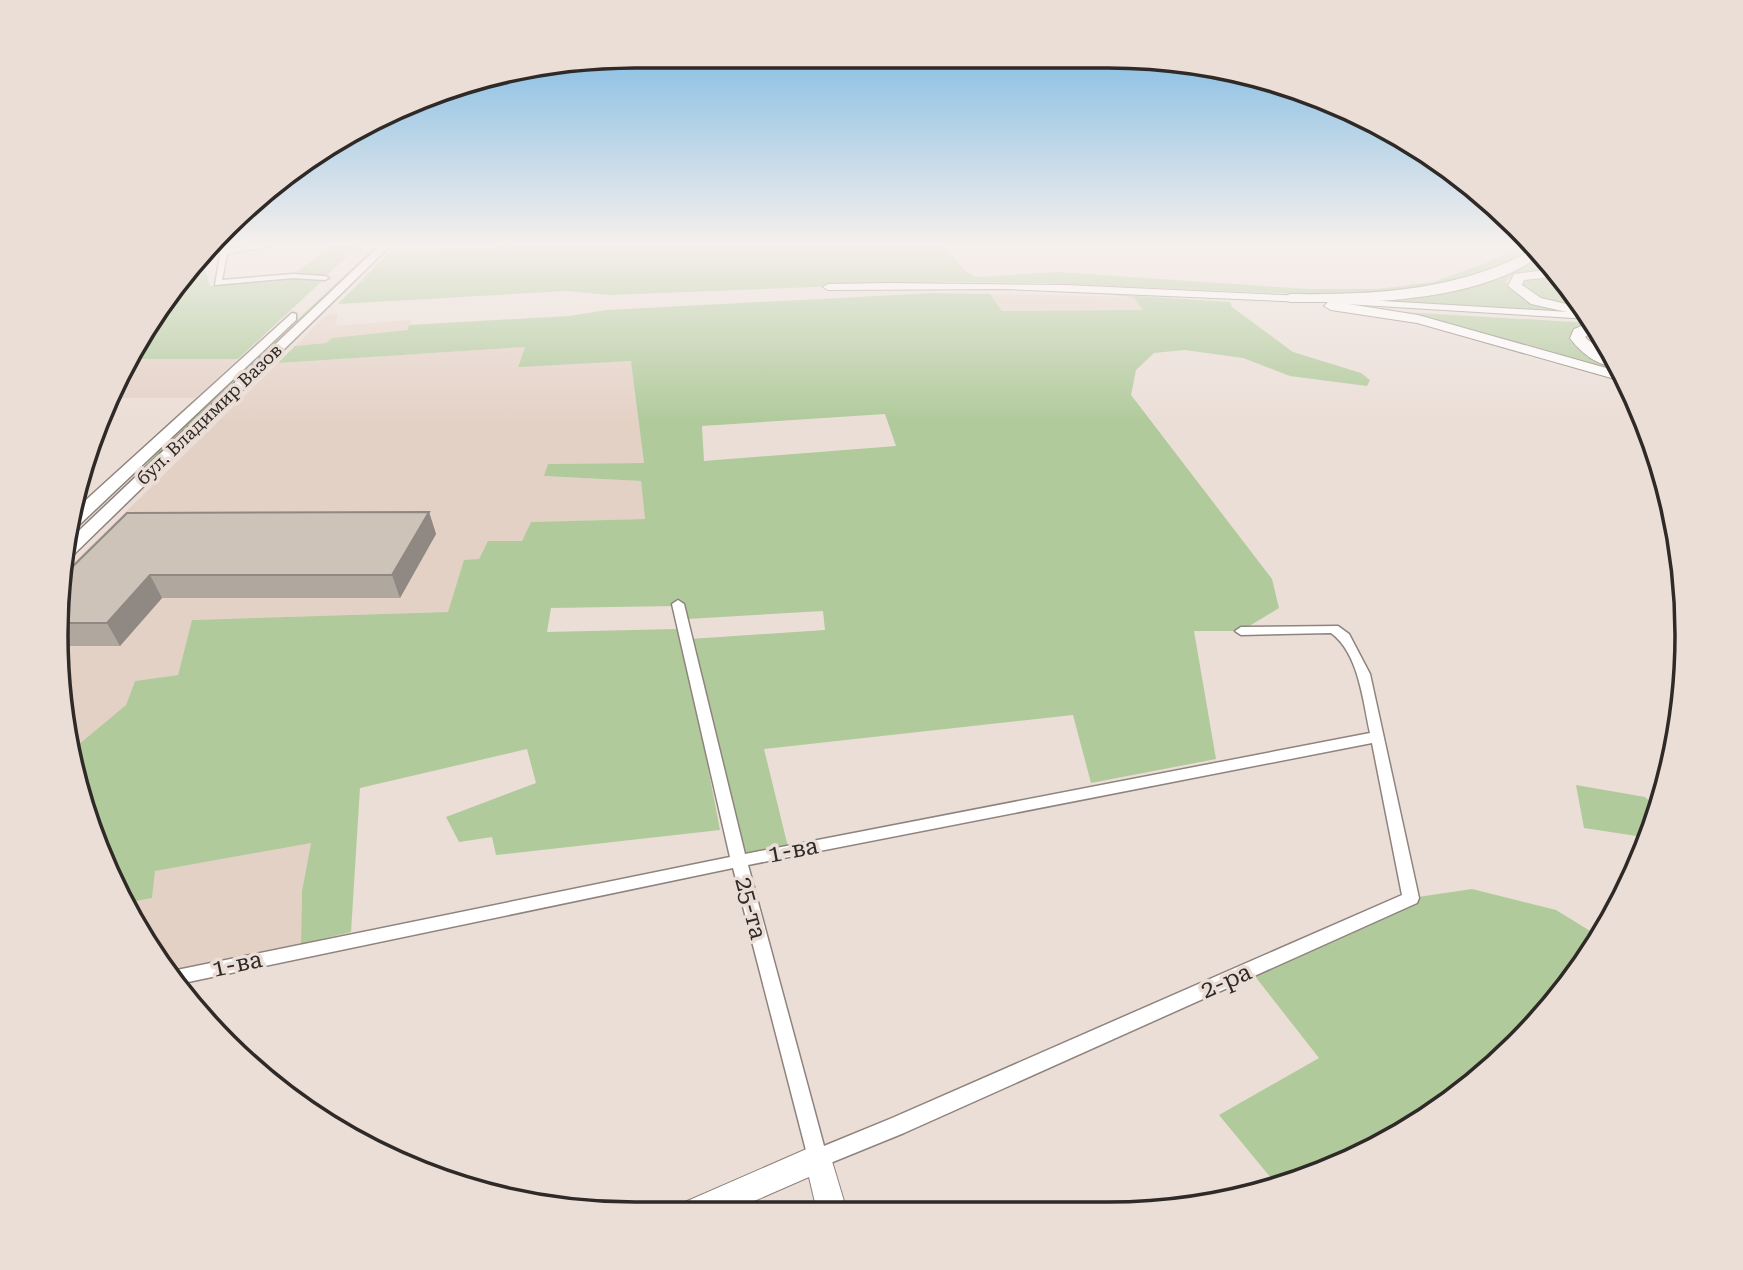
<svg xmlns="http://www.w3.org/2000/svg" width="1743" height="1270" viewBox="0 0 1743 1270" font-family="'Roboto Serif',serif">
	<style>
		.built { fill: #e4d1c6 }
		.green { fill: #b0ca9b; fill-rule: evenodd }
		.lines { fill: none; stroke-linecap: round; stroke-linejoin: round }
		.street-casing { stroke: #8f837d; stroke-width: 3 }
		.secondary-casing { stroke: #8f837d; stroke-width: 2 }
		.primary-casing { stroke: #8f837d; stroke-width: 3 }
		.highway-casing { stroke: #8f837d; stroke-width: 2 }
		.street { fill: #fff; fill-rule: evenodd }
		.secondary { fill: #fff; fill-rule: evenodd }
		.primary { fill: #fff; fill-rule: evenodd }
		.highway { fill: #fff; fill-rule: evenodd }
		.wall { fill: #b0a89f }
		.shaded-wall { fill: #908882 }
		.building { fill: #cdc3b9; stroke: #908882; stroke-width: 2 }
		.labels { text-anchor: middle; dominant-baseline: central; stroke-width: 7; stroke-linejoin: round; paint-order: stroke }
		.far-street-label { font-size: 18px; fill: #2f2a27; stroke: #ebded7 }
		.near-street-label { font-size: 24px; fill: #2f2a27; stroke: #ebded7 }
		.rim { fill: none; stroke: #2f2a27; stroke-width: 3.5 }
	</style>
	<rect width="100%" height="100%" fill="#ebded7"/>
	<!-- built -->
	<path class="built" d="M990 294 1133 297 1144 310 1002 311Z
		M338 314 335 326 411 320 409 330 332 338 326 343 295 346 327 315Z
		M525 347 518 366 632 361 644 463 548 464 545 476 641 481 645 519 531 522 522 541 488 542 479 559 464 561 449 612 192 620 178 675 135 681 126 705 72 750 61 710V575L278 363Z
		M129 359H238L195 398H110L116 379Z
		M311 842 302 891 301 944 167 972 127 903 152 898 154 871Z"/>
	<!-- green -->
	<path class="green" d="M329 244H361L326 276 292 274 317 258Z
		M378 244H383L142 473 139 472 174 435Z
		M502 244H942L965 271 976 277 1057 272 1308 289H1377L1434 282 1518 251 1519 244 1528 246 1533 251 1430 291 1321 295 1044 283 946 282 608 295 567 291 338 304 391 251 489 249Z
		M217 248 202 260 210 286 291 278 322 281 238 359H129L199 254 204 249Z
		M1540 257 1555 271C1539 270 1517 268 1506 281L1508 287 1525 300 1563 311 1375 300C1433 297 1489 287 1540 257Z
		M1558 274 1567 282 1585 312 1556 307 1529 296 1519 281 1522 278Z
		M933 293 990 294 1002 311 1143 310 1133 297 1092 293 1230 302 1232 307 1293 352 1361 373 1370 380 1367 386 1290 376 1243 358 1185 350 1154 353 1136 370 1131 395 1272 579 1279 608 1241 631H1194L1216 759 1091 783 1073 715 764 749 788 847 739 861 690 639 825 630 823 611 687 619 674 606 551 608 547 632 677 629 692 684 720 830 496 855 492 837 459 842 446 817 536 783 527 749 360 788 351 932 301 944 302 891 311 843 155 871 152 898 127 903 100 856 72 750 126 705 135 681 178 675 192 620 448 612 464 560 479 559 488 541H522L531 522 645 519 641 481 544 476 548 464 644 463 631 361 518 367 525 347 278 363 295 346 326 343 332 338 408 330 409 325 569 316 607 310ZM885 414 896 446 704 461 702 426Z
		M1385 311 1592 323 1574 332V343L1598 360 1619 366 1626 377Z
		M1576 785 1645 797 1659 810 1647 841 1643 837 1584 828Z
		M1472 889 1556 910 1600 937 1544 1016 1461 1094 1330 1170 1276 1184 1219 1115 1319 1058 1250 970 1411 898Z"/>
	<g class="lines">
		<defs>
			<path id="street" d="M222 244H228L227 249 265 244H280L227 254 222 280 293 274 325 276 329 278 325 280 293 278 215 285Z
				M678 600 684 604 745 854 1370 733C1363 702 1359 653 1331 633L1241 635 1235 631 1241 627 1338 626 1349 634 1370 674 1419 898 1417 903 904 1133 818 1168 811 1165 808 1158 733 868 174 985 167 972 730 857 672 604ZM1372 743 1402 895 892 1118 824 1146 748 865Z"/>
			<path id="secondary" d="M888 283 1066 285 1305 296 1310 299 1305 302 1007 289 828 290 823 287 828 284Z
				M1333 298 1586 313 1590 319 1329 303V299Z
				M818 1144 828 1148 847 1211H817L809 1177 729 1212H680L685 1202Z"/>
			<path id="primary" d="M381 244H392L68 560 61 561 66 543Z
				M292 313 296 314V320L78 526 71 527 76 509Z"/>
			<path id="highway" d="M1533 250 1539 256C1490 294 1396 303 1336 302L1418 315 1624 373 1629 383 1417 323 1331 310 1324 306 1328 302H1290L1283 298 1290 294C1376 295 1456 291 1533 250Z
				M1553 269 1561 276 1524 280 1522 285 1541 298 1583 308 1589 317 1531 304 1508 286 1514 274Z
				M1592 322 1597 330 1585 337C1595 348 1613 352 1617 365 1600 369 1579 351 1570 338L1574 329Z"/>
		</defs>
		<!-- street casing -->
		<use href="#street" class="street-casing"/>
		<!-- secondary casing -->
		<use href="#secondary" class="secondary-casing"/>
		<!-- primary casing -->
		<use href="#primary" class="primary-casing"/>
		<!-- highway casing -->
		<use href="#highway" class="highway-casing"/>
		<!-- street -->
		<use href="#street" class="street"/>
		<!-- secondary -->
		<use href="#secondary" class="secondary"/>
		<!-- primary -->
		<use href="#primary" class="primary"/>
		<!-- highway -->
		<use href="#highway" class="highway"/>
	</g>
	<!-- wall -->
	<path class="wall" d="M429 512 436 534 400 598H162L120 646H61V578Z"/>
	<!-- shaded-wall -->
	<path class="shaded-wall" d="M429 512 436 534 400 598 392 575Z
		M150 575 162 598 120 646 107 623Z"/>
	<!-- building -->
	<path class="building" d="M429 512 392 575H150L107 623H61V578L127 513Z"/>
	<!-- sky -->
	<linearGradient id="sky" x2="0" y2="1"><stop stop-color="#6db2e1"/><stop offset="0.58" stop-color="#f6f0ed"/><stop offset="1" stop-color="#f6f0ed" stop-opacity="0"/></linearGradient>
	<rect width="1743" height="422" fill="url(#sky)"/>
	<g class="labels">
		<!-- far-street labels -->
		<g class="far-street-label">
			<text transform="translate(209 414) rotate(-44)">бул. Владимир Вазов</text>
		</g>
		<!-- near-street labels -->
		<g class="near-street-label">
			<text transform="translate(793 850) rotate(-11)">1-ва</text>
			<text transform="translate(751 908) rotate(75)">25-та</text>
			<text transform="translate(237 964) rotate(-12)">1-ва</text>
			<text transform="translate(1226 981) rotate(-24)">2-ра</text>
		</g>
	</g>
	<!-- crop -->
	<path d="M0 0H1743V1270H0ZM635 68H1108A567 567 0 0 1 1675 635V635A567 567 0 0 1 1108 1202H635A567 567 0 0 1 68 635V635A567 567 0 0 1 635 68Z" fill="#ebded7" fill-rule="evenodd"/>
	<path class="rim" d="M635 68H1108A567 567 0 0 1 1675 635V635A567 567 0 0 1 1108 1202H635A567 567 0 0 1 68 635V635A567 567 0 0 1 635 68Z"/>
</svg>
